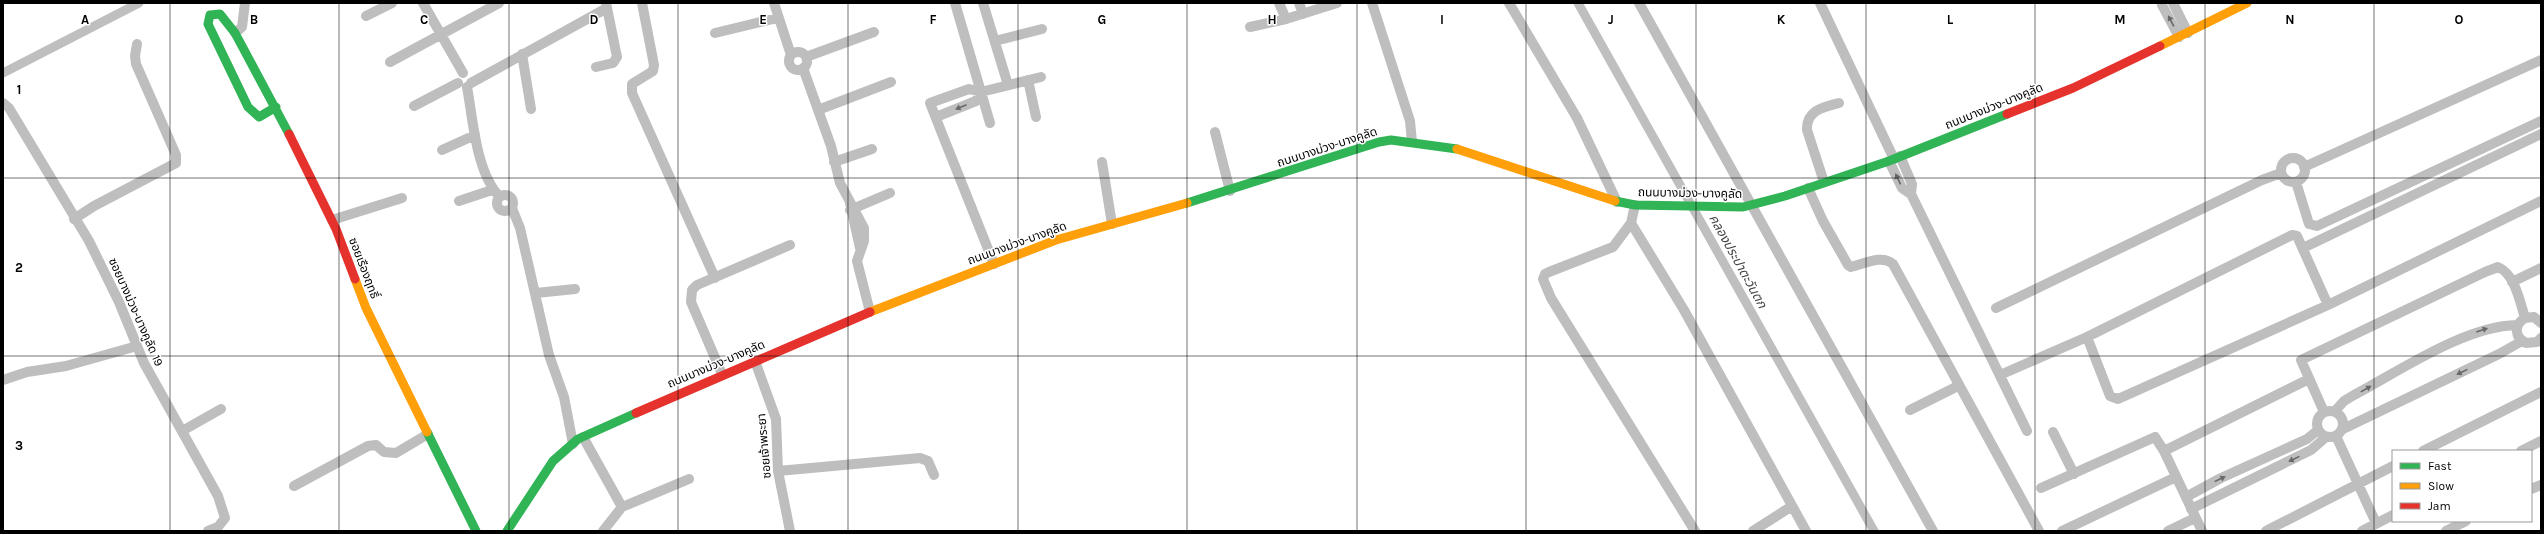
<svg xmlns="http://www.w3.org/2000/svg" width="2544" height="534" viewBox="0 0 2544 534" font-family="Karla,'Noto Sans Thai',sans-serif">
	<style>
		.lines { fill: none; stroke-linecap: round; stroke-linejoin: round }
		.canal { stroke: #bfbfbf; stroke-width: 9 }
		.street { stroke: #bebebe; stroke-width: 10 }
		.fast { stroke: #30b455; stroke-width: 9 }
		.slow { stroke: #ff9f0a; stroke-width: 9 }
		.jam { stroke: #e5322d; stroke-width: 9 }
		.oneway { fill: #686868 }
		.grid { fill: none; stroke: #000; stroke-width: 1; stroke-opacity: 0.55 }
		.labels { text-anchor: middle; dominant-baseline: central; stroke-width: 3; stroke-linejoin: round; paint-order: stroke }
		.street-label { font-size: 12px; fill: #000; stroke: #fff }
		.water-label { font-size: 13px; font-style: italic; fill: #444; stroke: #fff }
		.grid-label { font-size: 13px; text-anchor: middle; font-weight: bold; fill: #000; stroke: #fff; stroke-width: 3; stroke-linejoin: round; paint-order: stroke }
	</style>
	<rect width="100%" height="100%" fill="#fff"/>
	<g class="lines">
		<!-- canal -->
		<path class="canal" d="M1578 3 1874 531
			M3 73 139 3"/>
		<!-- street -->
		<path class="street" d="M423 3 463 73
			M642 3 654 65 653 71 632 84V93L715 278
			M774 3 791 55
			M955 3 990 123
			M983 3 1008 85
			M1279 3 1286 19
			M1299 3 1303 14
			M1372 3 1410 121 1412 142
			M1509 3 1577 118 1617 202
			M1639 3 1933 531
			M1820 3 1894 159
			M2173 3 2188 33
			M2162 5 2179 37
			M366 16 392 3
			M1250 27 1286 19 1337 3
			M235 33 242 27 245 3
			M715 33 777 18
			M995 41 1042 29
			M789 61a9 9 0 1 1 18 0a9 9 0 1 1-18 0Z
			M522 54 531 109
			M806 57 874 32
			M390 62 499 3
			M596 67 613 63 617 57 606 3
			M803 68 831 146 840 183 864 228V241L857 261 870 312
			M1028 80 1036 117
			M471 83 607 8
			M467 87C473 119 476 173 500 197
			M981 92 1041 77
			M3 103 9 108 89 241 119 302 144 363 218 496 225 518 218 527 208 531
			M414 106 458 83
			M818 110 891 82
			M936 117 976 101 981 92 969 89 930 103C951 157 973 211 994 264
			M1215 132 1230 191
			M442 150 475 135
			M1900 156 1912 184 1911 194 2027 431
			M2281 170a12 12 0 1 1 24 0a12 12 0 1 1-24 0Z
			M1889 161 1902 188 1911 194
			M834 162 872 149
			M1102 162 1112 224
			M2304 167 2541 60
			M1824 182 1807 130C1806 110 1824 107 1839 103
			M2296 182 2309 224 2317 226 2541 121
			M1808 188 1823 221 1848 265 1851 267C1864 264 1882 254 1893 264L2039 531
			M497 203a8 8 0 1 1 16 0a8 8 0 1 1-16 0Z
			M459 201 492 190
			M850 203 860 248
			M1635 205 1631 223 1684 310 1806 531
			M512 208 520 228 549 355 564 397 573 444
			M850 210 890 193
			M74 219 94 206 176 163V155L136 64 135 56 137 44
			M332 220 402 198
			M1631 223 1613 247 1549 272 1545 274 1543 279 1551 298 1695 531
			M2303 248 2541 134
			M2512 282 2541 268
			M536 293 575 289
			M1996 308 2262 180 2281 173
			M2541 323 2534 317 2525 318C2513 325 2515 338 2526 343L2537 342 2541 338
			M2087 337 2110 396 2118 399 2328 305 2541 201
			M755 361 776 419 778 471 790 531
			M722 374 691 302 692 290 697 285 790 245
			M2000 375 2087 337 2292 235 2297 236 2328 305
			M3 380 27 372 66 366 137 346
			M1910 410 1958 386
			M2317 424a13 13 0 1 1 26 0a13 13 0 1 1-26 0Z
			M2335 411 2344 401 2354 395C2401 370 2465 326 2517 325
			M2324 412 2301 360 2485 272 2498 267C2515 274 2520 302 2525 318
			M2343 429 2499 354 2522 341
			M182 431 221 409
			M2053 432 2074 474
			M2336 436 2376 523
			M583 437 622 507 603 531
			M2164 451 2309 379
			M2423 451 2541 392
			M2521 451 2541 441
			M778 471 920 458 928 461 934 475
			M294 486 368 446 376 445 384 452 396 453 428 434
			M2041 488 2155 437 2164 451 2202 531
			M2531 489 2541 485
			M2186 497 2221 478 2307 439 2318 430
			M622 507 689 479
			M2191 509 2311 450 2326 437
			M1753 531 1792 506
			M2062 531 2176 477
			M2168 531 2195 518
			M2266 531 2393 466
			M2362 531 2393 515
			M2446 531 2466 521"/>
		<!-- fast -->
		<path class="fast" d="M276 107 259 117 248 107 208 24 210 15 220 14 235 33 289 134
			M1615 201 1635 205 1743 207 1785 196 1889 161 2007 114
			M1187 203 1379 142 1391 140 1457 149
			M427 432 476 531
			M507 531 553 461 578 439 636 413"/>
		<!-- slow -->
		<path class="slow" d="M2160 46 2247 3
			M1457 149 1615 201
			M355 279 366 308 427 432
			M870 312 1056 240 1187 203"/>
		<!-- jam -->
		<path class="jam" d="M2007 114 2073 88 2160 46
			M289 134 336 229 355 279
			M636 413 870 312"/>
	</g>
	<!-- one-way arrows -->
	<defs><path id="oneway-solid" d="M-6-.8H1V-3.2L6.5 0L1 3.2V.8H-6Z"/></defs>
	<g class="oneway">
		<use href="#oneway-solid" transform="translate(2171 21) rotate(-118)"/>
		<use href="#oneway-solid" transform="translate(961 107) rotate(157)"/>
		<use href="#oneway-solid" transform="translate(1898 179) rotate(-115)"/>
		<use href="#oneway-solid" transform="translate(2482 330) rotate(-19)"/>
		<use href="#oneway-solid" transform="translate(2462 372) rotate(154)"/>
		<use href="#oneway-solid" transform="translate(2366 389) rotate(-29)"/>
		<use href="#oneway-solid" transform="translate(2294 459) rotate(154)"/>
		<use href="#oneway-solid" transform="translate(2220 479) rotate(-26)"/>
	</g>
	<!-- grid -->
	<path class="grid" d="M170 3V531M339 3V531M509 3V531M678 3V531M848 3V531M1018 3V531M1187 3V531M1357 3V531M1526 3V531M1696 3V531M1866 3V531M2035 3V531M2205 3V531M2374 3V531M3 178H2541M3 356H2541"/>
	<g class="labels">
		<!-- street labels -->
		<g class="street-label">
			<text transform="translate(1994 106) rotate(-22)">ถนนบางม่วง-บางคูลัด</text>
			<text transform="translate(1327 147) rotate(-18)">ถนนบางม่วง-บางคูลัด</text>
			<text transform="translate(1690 193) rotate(1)">ถนนบางม่วง-บางคูลัด</text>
			<text transform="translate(1017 243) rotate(-20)">ถนนบางม่วง-บางคูลัด</text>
			<text transform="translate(364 268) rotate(69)">ซอยเรืองฤทธิ์</text>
			<text transform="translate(136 312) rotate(66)">ซอยบางม่วง-บางคูลัด 19</text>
			<text transform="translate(716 364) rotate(-23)">ถนนบางม่วง-บางคูลัด</text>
			<text transform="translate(764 446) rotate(-95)">ซอยเจ้าพระยา</text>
		</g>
		<!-- water labels -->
		<g class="water-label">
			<text transform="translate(1738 261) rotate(61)">คลองประปาตะวันตก</text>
		</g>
	</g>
	<g class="grid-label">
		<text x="85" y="24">A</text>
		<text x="254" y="24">B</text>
		<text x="424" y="24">C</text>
		<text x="594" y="24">D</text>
		<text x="763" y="24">E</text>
		<text x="933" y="24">F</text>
		<text x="1102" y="24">G</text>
		<text x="1272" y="24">H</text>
		<text x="1442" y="24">I</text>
		<text x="1611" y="24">J</text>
		<text x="1781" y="24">K</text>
		<text x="1950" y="24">L</text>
		<text x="2120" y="24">M</text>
		<text x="2290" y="24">N</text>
		<text x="2459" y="24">O</text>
		<text x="19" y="94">1</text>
		<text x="19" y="272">2</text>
		<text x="19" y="450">3</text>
	</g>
	<!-- border -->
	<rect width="2544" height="534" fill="none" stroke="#000000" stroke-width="8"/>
	<!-- legend -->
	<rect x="2392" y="450" width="140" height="72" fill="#ffffff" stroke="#999999"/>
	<rect x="2400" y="463" width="20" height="6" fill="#30b455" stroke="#999999"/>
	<text x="2428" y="470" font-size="12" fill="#000000">Fast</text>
	<rect x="2400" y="483" width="20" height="6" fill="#ff9f0a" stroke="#999999"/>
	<text x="2428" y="490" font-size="12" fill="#000000">Slow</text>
	<rect x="2400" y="503" width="20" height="6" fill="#e5322d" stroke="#999999"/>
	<text x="2428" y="510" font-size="12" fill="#000000">Jam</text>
</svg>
